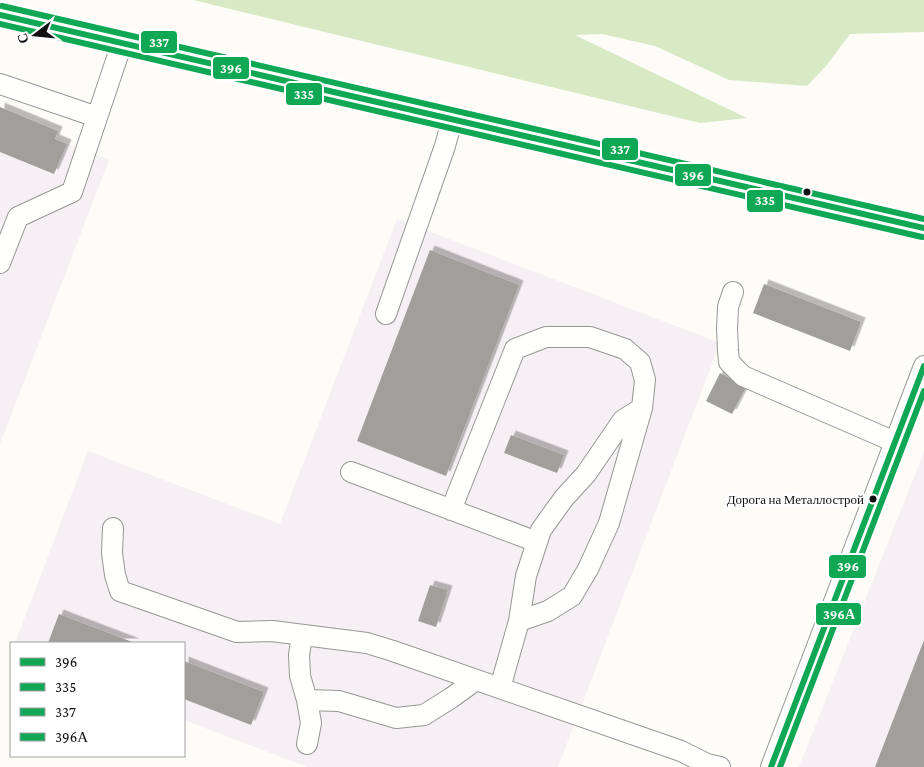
<svg xmlns="http://www.w3.org/2000/svg" width="924" height="767" viewBox="0 0 924 767" font-family="'Crimson Pro',serif">
	<style>
		.industrial { fill: #f5f0f3 }
		.forest { fill: #d8eac5 }
		.building { fill: #a19f9c; filter: url(#shadow) }
		.lines { fill: none; stroke-linecap: round; stroke-linejoin: round }
		.minor-casing { stroke: #979795; stroke-width: 22 }
		.minor { stroke: #fffffe; stroke-width: 20 }
		.bus-1-casing { stroke: #fff; stroke-width: 10 }
		.bus-2-casing { stroke: #fff; stroke-width: 10 }
		.bus-3-casing { stroke: #fff; stroke-width: 10 }
		.bus-4-casing { stroke: #fff; stroke-width: 10 }
		.bus-1 { stroke: #10a855; stroke-width: 6 }
		.bus-2 { stroke: #10a855; stroke-width: 6 }
		.bus-3 { stroke: #10a855; stroke-width: 6 }
		.bus-4 { stroke: #10a855; stroke-width: 6 }
		.bus-dot { fill: #111; stroke: #fff; stroke-width: 2 }
		.labels { text-anchor: middle; dominant-baseline: central; stroke-width: 5; stroke-linejoin: round; paint-order: stroke }
		.bus-label { font-size: 13px; fill: #111; stroke: #fff; text-anchor: end }
		.line-badge { stroke: #fff; stroke-width: 2 }
		.badge-label { font-size: 14px; text-anchor: middle; font-weight: bold; fill: #fff }
	</style>
	<defs>
		<filter id="shadow"><feDropShadow dx="4.5" dy="-4.5" stdDeviation="0" flood-color="#0004"/></filter>
	</defs>
	<rect width="100%" height="100%" fill="#fdfcf7"/>
	<!-- industrial -->
	<path class="industrial" d="M0 107 58 131 55 139 109 160 0 444Z
		M397 219 720 343 558 767H307L184 720V643H15L88 451 280 524Z
		M924 452V767H799Z"/>
	<!-- forest -->
	<path class="forest" d="M193 0H924V32L850 34 826 66 807 86 729 80 655 46 602 34 575 35 747 118 700 123Z"/>
	<!-- building -->
	<path class="building" d="M0 107 58 131 55 139 67 144 54 174 0 152Z
		M430 250 519 285 446 476 357 441Z
		M764 284 861 322 850 351 753 313Z
		M720 373 746 387 732 414 706 401Z
		M511 435 564 455 557 473 504 453Z
		M430 585 448 590 436 627 418 621Z
		M59 614 135 643H48Z
		M924 640V767H875Z
		M184 661 264 692 251 725 184 699Z"/>
	<g class="lines">
		<defs>
			<path id="minor" d="M0 15 924 228
				M0 84 97 117
				M0 263 18 217 72 192 122 43
				M733 292 728 307 727 329 728 350 729 362 743 376 895 442
				M386 314 445 146 452 120
				M351 472 537 542
				M451 510 515 349 546 337H590L625 349 640 362 645 380 642 408 609 523 588 569 572 596 548 611 519 621
				M113 528 112 553 115 575 120 591 237 632 272 631 367 643 393 651 681 751 707 764 720 767
				M302 635 299 655 300 676 307 700 311 723 307 744
				M500 688 519 621 526 576 541 530 564 498 586 474 623 420 642 408
				M307 700 339 701 396 718 424 715 451 698 476 680
				M771 767 924 366"/>
		</defs>
		<!-- minor casing -->
		<use href="#minor" class="minor-casing"/>
		<!-- minor -->
		<use href="#minor" class="minor"/>
		<defs>
			<path id="bus-1" d="M0 15 924 228
				M771 767 924 366"/>
			<path id="bus-2" d="M0 24 922 237"/>
			<path id="bus-3" d="M2 6 924 219"/>
			<path id="bus-4" d="M780 767 924 391"/>
		</defs>
		<!-- bus-1 casing -->
		<use href="#bus-1" class="bus-1-casing"/>
		<!-- bus-2 casing -->
		<use href="#bus-2" class="bus-2-casing"/>
		<!-- bus-3 casing -->
		<use href="#bus-3" class="bus-3-casing"/>
		<!-- bus-4 casing -->
		<use href="#bus-4" class="bus-4-casing"/>
		<!-- bus-1 -->
		<use href="#bus-1" class="bus-1"/>
		<!-- bus-2 -->
		<use href="#bus-2" class="bus-2"/>
		<!-- bus-3 -->
		<use href="#bus-3" class="bus-3"/>
		<!-- bus-4 -->
		<use href="#bus-4" class="bus-4"/>
	</g>
	<!-- markers -->
	<g class="bus-dot">
		<circle cx="807" cy="192" r="4.5"/>
		<circle cx="873" cy="499" r="4.5"/>
	</g>
	<g class="labels">
		<!-- bus labels -->
		<g class="bus-label">
			<text x="864" y="499">Дорога на Металлострой</text>
		</g>
	</g>
	<g class="line-badge">
		<rect x="140" y="30" width="38" height="24" rx="5" fill="#10a855"/>
		<rect x="212" y="56" width="38" height="24" rx="5" fill="#10a855"/>
		<rect x="285" y="82" width="38" height="24" rx="5" fill="#10a855"/>
		<rect x="601" y="137" width="38" height="24" rx="5" fill="#10a855"/>
		<rect x="674" y="163" width="38" height="24" rx="5" fill="#10a855"/>
		<rect x="746" y="189" width="38" height="24" rx="5" fill="#10a855"/>
		<rect x="828" y="554" width="39" height="25" rx="5" fill="#10a855"/>
		<rect x="815" y="602" width="47" height="24" rx="5" fill="#10a855"/>
	</g>
	<g class="badge-label">
		<text x="159" y="47">337</text>
		<text x="231" y="73">396</text>
		<text x="304" y="99">335</text>
		<text x="620" y="154">337</text>
		<text x="693" y="180">396</text>
		<text x="765" y="205">335</text>
		<text x="848" y="571">396</text>
		<text x="839" y="619">396А</text>
	</g>
	<!-- legend -->
	<rect x="10" y="642" width="175" height="115" fill="#ffffff" stroke="#a0a0a0"/>
	<rect x="20" y="658" width="25" height="8" fill="#10a855" stroke="#a0a0a0"/>
	<text x="55" y="667" font-size="15" fill="#111111">396</text>
	<rect x="20" y="683" width="25" height="8" fill="#10a855" stroke="#a0a0a0"/>
	<text x="55" y="692" font-size="15" fill="#111111">335</text>
	<rect x="20" y="708" width="25" height="8" fill="#10a855" stroke="#a0a0a0"/>
	<text x="55" y="717" font-size="15" fill="#111111">337</text>
	<rect x="20" y="733" width="25" height="8" fill="#10a855" stroke="#a0a0a0"/>
	<text x="55" y="742" font-size="15" fill="#111111">396А</text>
	<!-- north arrow -->
	<g transform="translate(35 35) rotate(254)" stroke="#ffffff" stroke-width="4" paint-order="stroke">
	<path d="M0-4L9 19L0 12L-9 19Z" fill="#111111"/>
	<text y="-8" font-size="14" font-weight="bold" text-anchor="middle" fill="#111111">С</text>
	</g>
</svg>
